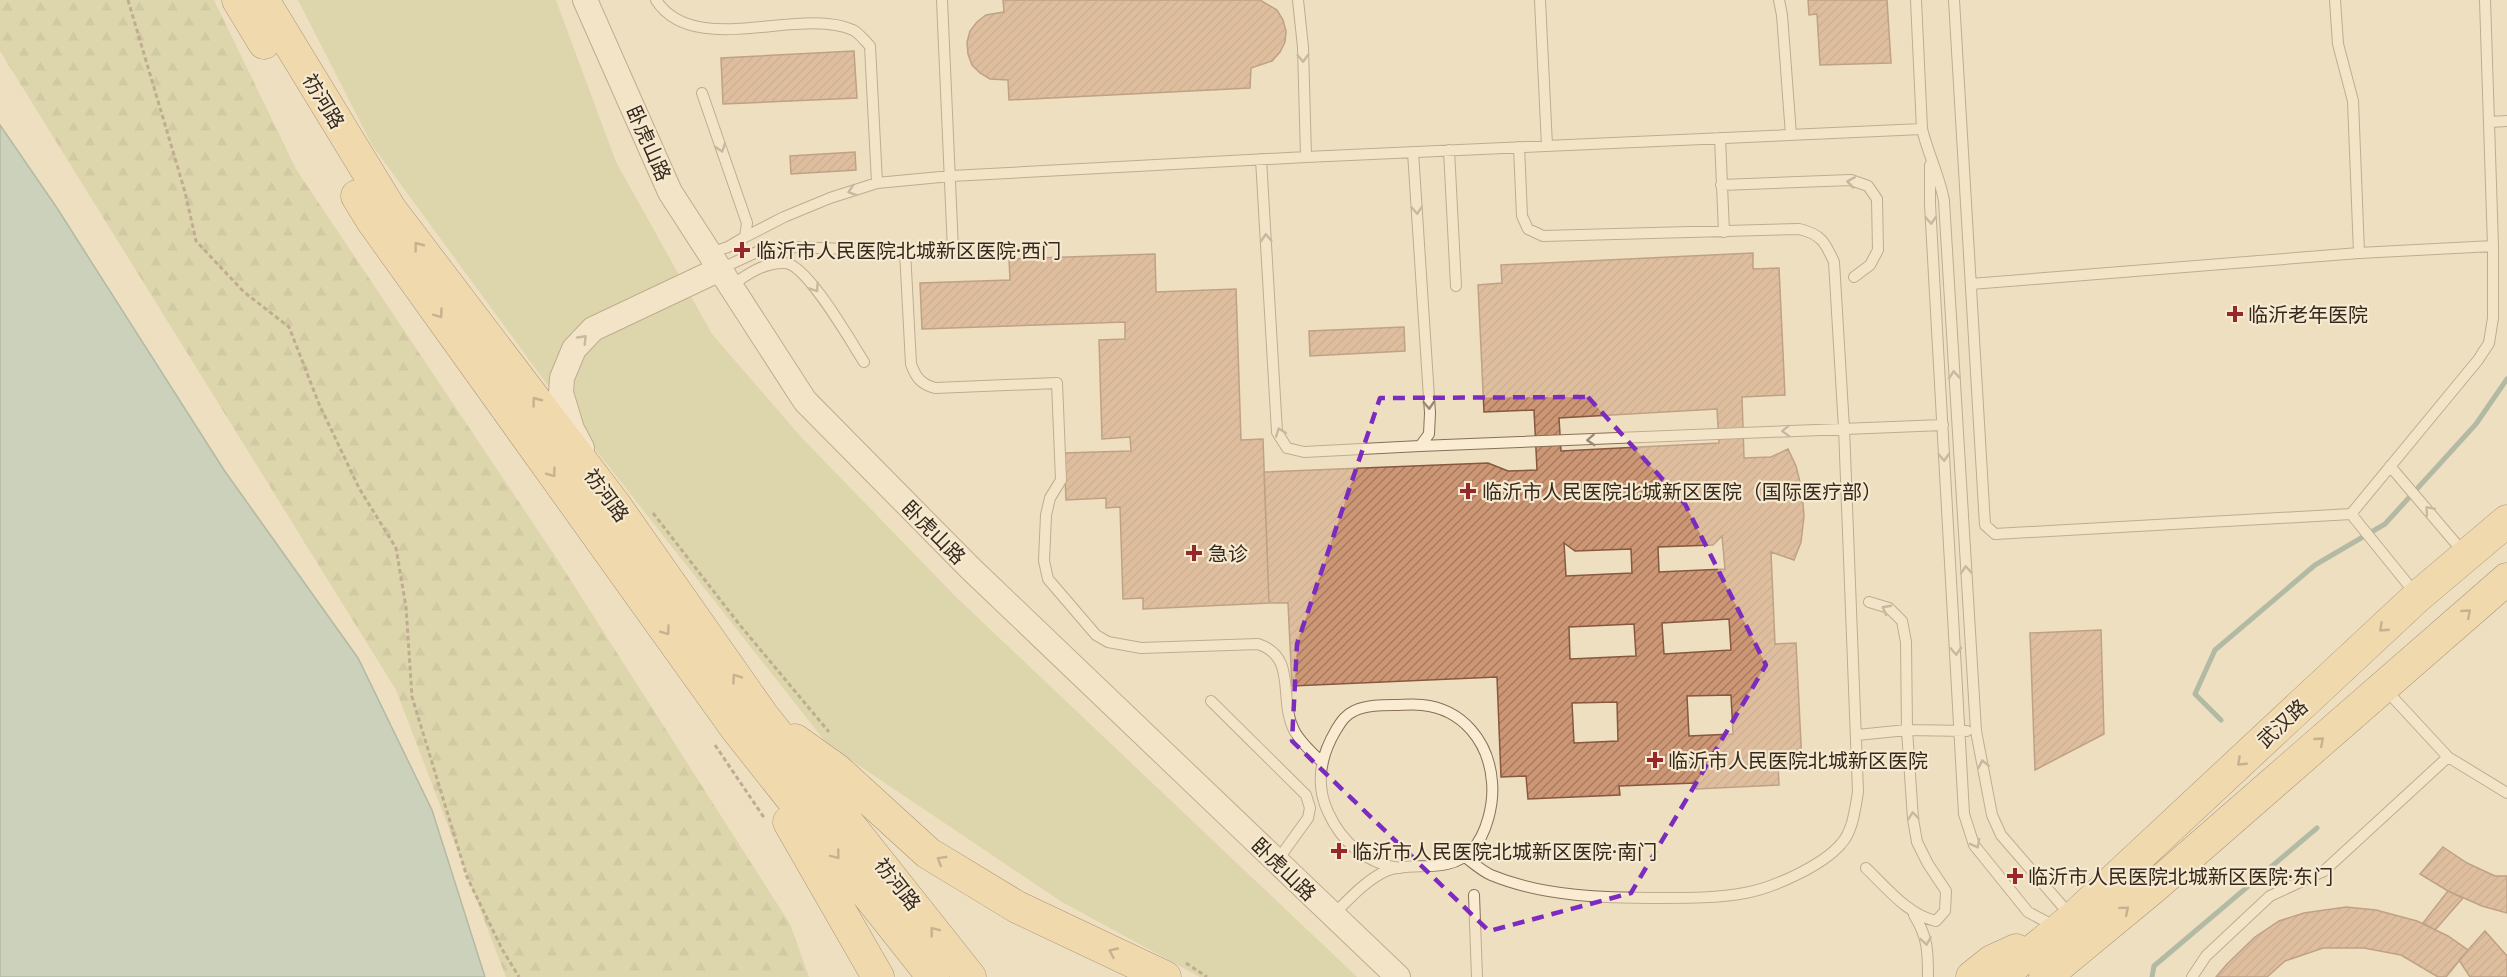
<svg xmlns="http://www.w3.org/2000/svg" width="2507" height="977" viewBox="0 0 2507 977" font-family="'Noto Serif','Noto Sans SC',serif">
	<style>
		.forest { fill: url(#forest-firs) }
		.green { fill: #c7cc94 }
		.water { fill: #a3c0b6; stroke: #6a8e84; stroke-width: 1.5 }
		.lines { fill: none; stroke-linecap: round; stroke-linejoin: round }
		.stream { stroke: #6a8e84; stroke-width: 5 }
		.building { fill: url(#building-hatch); stroke: #86583e; stroke-width: 1.5; fill-rule: evenodd }
		.service-casing { stroke: #876f58; stroke-width: 12 }
		.tertiary-casing { stroke: #876f58; stroke-width: 26 }
		.primary-casing { stroke: #553e2c; stroke-width: 33 }
		.path { stroke: #876f58; stroke-width: 3; stroke-dasharray: 4.5 3; stroke-linecap: butt }
		.service { stroke: #f9ecd3; stroke-width: 10 }
		.tertiary { stroke: #f9ecd3; stroke-width: 24 }
		.primary { stroke: #f2d297; stroke-width: 32 }
		.oneway { stroke: #988a78 }
		.oneway2 { stroke: #947d5a }
		.marked { fill: none; stroke: #7b2cbf; stroke-width: 4.5; stroke-dasharray: 12 8; stroke-linejoin: round }
		.poi-dot { fill: #96282c; stroke: #f5e9d0; stroke-width: 2 }
		.labels { text-anchor: middle; dominant-baseline: central; stroke-width: 4.5; stroke-linejoin: round; paint-order: stroke }
		.street-label { font-size: 20px; fill: #37281d; stroke: #f5e9d0 }
		.poi-label { font-size: 20px; fill: #37281d; stroke: #f5e9d0; text-anchor: start }
	</style>
	<defs>
		<pattern id="forest-firs" width="22" height="20" patternUnits="userSpaceOnUse" patternTransform="scale(1.5)"><rect width="22" height="20" fill="#c7cc94"/><path d="M5 1l3.5 6h-7zM16 11l3.5 6h-7z" fill="#acaf7f"/></pattern>
		<pattern id="building-hatch" width="6" height="6" patternUnits="userSpaceOnUse" patternTransform="scale(1.5)"><rect width="6" height="6" fill="#cd9776"/><path d="M-1 1l2-2M0 6l6-6M5 7l2-2" fill="none" stroke="#a77b60"/></pattern>
	</defs>
	<rect width="100%" height="100%" fill="#eedfc0"/>
	<!-- forest -->
	<path class="forest" d="M0 0H214L296 169 557 559 790 924 809 977H506L396 690 0 51Z"/>
	<!-- green -->
	<path class="green" d="M298 0H556L616 162 712 334 801 437 955 596 1357 977H1200L1062 902 827 744 584 435 372 145Z"/>
	<!-- water -->
	<path class="water" d="M0 125 57 208 224 470 358 658 432 810 485 977H0Z"/>
	<g class="lines">
		<!-- stream -->
		<path class="stream" d="M2221 720 2195 694 2215 650 2315 565 2385 524 2476 424 2507 379
			M2152 977 2154 966 2317 828"/>
	</g>
	<!-- building -->
	<path class="building" d="M1003 0H1260L1277 10 1283 20 1286 31 1285 42 1280 52 1272 61 1251 68 1250 88 1009 100 1008 80 990 79 980 73 972 65 968 54 967 42 970 31 977 22 986 15 1004 12Z
		M1808 0H1887L1891 63 1820 65 1817 14 1809 15Z
		M854 51 857 98 723 104 721 58Z
		M855 152 856 170 791 174 790 156Z
		M1753 253V269L1779 268 1785 395 1742 397 1744 458 1771 457 1788 449 1796 466 1802 490 1804 516 1801 542 1794 560 1771 552 1775 644 1796 643 1802 764 1778 765 1779 785 1696 789 1695 783 1619 786 1620 795 1528 799 1526 776 1501 777 1497 677 1292 686 1288 603H1269L1264 472 1488 463 1508 471 1537 470 1534 410 1484 412 1478 285 1502 283 1501 265ZM1717 409 1719 443 1561 451 1559 418ZM1722 536 1725 569 1659 572 1658 547 1713 545ZM1564 543 1575 551 1631 549 1632 573 1566 576ZM1729 619 1731 650 1664 654 1662 623ZM1634 624 1636 656 1570 659 1569 627ZM1731 695 1733 734 1689 736 1687 696ZM1617 702 1618 741 1574 743 1572 703Z
		M1155 254 1156 292 1236 289 1241 440 1263 439 1269 603 1143 609V598L1123 599 1120 507 1106 508V498L1066 500 1064 453 1131 451 1130 437 1102 439 1099 340 1125 339V322L922 329 920 283 1010 280 1009 259Z
		M1404 327 1405 351 1310 356 1309 331Z
		M2101 630 2104 734 2035 770 2030 633Z
		M2443 847 2467 863 2495 876H2507V913L2482 906 2448 891 2420 874Z
		M2448 891 2463 898 2435 930 2423 923Z
		M2346 907 2376 910 2417 921 2448 936 2468 950 2446 977H2438L2401 955 2364 948H2323L2285 961 2267 977H2216L2227 964 2255 937 2279 921 2304 913Z
		M2485 931 2507 956V977H2470L2459 960Z"/>
	<g class="lines">
		<defs>
			<path id="service" d="M656 0C694 59 798 6 853 30 859 33 865 41 870 46L877 183
				M942 0 953 250 905 251 911 364C916 378 921 384 935 388L1057 383 1061 480 1050 498 1046 515 1044 561 1048 579 1096 635 1108 642 1141 648 1258 644C1298 657 1278 699 1294 730 1300 742 1312 753 1322 762
				M1298 0 1303 47 1306 157
				M1540 0 1547 146
				M1779 0 1782 15 1791 135
				M1916 0 1922 129
				M1954 0 1985 525 1995 534 2351 514 2478 360 2489 343 2493 318V246L2485 0
				M2335 0 2338 44 2353 101 2359 253
				M702 93 747 223 745 237 728 247 710 253
				M2490 122 2507 121
				M1720 138 1724 232
				M1449 150 1456 286
				M1261 159 1277 432 1287 448 1304 452 1420 446 1429 434 1430 413 1413 152
				M1930 165V204L1964 814 1974 845 2028 912 2056 927
				M1721 185 1851 180 1868 186 1877 199 1878 250 1870 265 1854 277
				M745 237 784 217 830 198 877 183 951 176 1306 157 1922 129C1928 154 1940 177 1944 201L1976 731 1992 815 2001 835 2071 916
				M720 269 759 251 788 247 905 251
				M1971 284 2359 253 2493 246
				M731 286C747 274 765 262 785 263 807 264 851 342 864 362
				M1420 446 1943 425
				M2390 466 2464 553
				M2351 514 2415 593
				M2385 689 2448 757 2507 793
				M1211 701 1306 795 1310 808 1308 818 1277 861
				M1857 735 1907 730 1967 731
				M1465 857C1473 863 1482 871 1491 875 1544 897 1606 898 1662 898 1689 898 1718 898 1745 893 1773 888 1822 866 1841 844 1853 831 1855 809 1858 792L1844 428 1834 262C1825 242 1821 234 1799 229L1543 236 1528 229 1522 216 1519 147
				M1866 868C1886 887 1908 915 1936 921L1945 911 1946 891 1928 864 1917 842 1913 819 1907 730 1906 642 1902 621 1889 608 1869 602
				M1474 895 1477 977
				M1333 915C1348 900 1366 880 1386 871 1411 860 1448 876 1472 850 1487 834 1494 803 1492 782 1489 742 1463 709 1422 705 1413 704 1403 705 1394 705 1382 705 1366 705 1354 711 1345 715 1341 722 1336 730 1320 757 1315 784 1328 812 1342 843 1367 864 1400 868
				M1914 915C1928 937 1928 952 1928 977
				M2192 977 2206 956 2270 896 2324 871 2448 757"/>
			<path id="tertiary" d="M585 0 670 192 805 401 970 568 1398 977
				M582 448 572 429 561 393 562 378 574 349 593 329 720 269"/>
			<path id="primary" d="M238 0 264 43
				M263 0 391 210 615 505 763 716 970 977
				M357 196 373 222 735 727 933 977
				M795 740 837 770 928 853 1017 907 1165 977
				M789 822 878 977
				M1972 977 1992 961 2016 950
				M2000 977 2073 918 2417 597 2507 521
				M2045 977 2154 887 2507 579"/>
		</defs>
		<!-- service casing -->
		<use href="#service" class="service-casing"/>
		<!-- tertiary casing -->
		<use href="#tertiary" class="tertiary-casing"/>
		<!-- primary casing -->
		<use href="#primary" class="primary-casing"/>
		<!-- path -->
		<path class="path" d="M128 0 185 192 196 241 244 292 289 327 319 404 359 488 396 548 406 607 412 697 467 877 502 949 519 977
			M653 513 739 624 829 732
			M715 745 765 819
			M1186 963 1207 977"/>
		<!-- service -->
		<use href="#service" class="service"/>
		<!-- tertiary -->
		<use href="#tertiary" class="tertiary"/>
		<!-- primary -->
		<use href="#primary" class="primary"/>
	</g>
	<!-- one-way arrows -->
	<defs><path id="oneway-chevron" d="M-2-3.5L2.5 0L-2 3.5" fill="none" stroke-width="1.6" stroke-linecap="round" stroke-linejoin="round" transform="scale(1.5)"/></defs>
	<g class="oneway">
		<use href="#oneway-chevron" transform="translate(1303 58) rotate(88)"/>
		<use href="#oneway-chevron" transform="translate(721 148) rotate(71)"/>
		<use href="#oneway-chevron" transform="translate(1851 182) rotate(-171)"/>
		<use href="#oneway-chevron" transform="translate(852 191) rotate(162)"/>
		<use href="#oneway-chevron" transform="translate(1417 210) rotate(86)"/>
		<use href="#oneway-chevron" transform="translate(1931 220) rotate(87)"/>
		<use href="#oneway-chevron" transform="translate(1266 238) rotate(-93)"/>
		<use href="#oneway-chevron" transform="translate(815 288) rotate(56)"/>
		<use href="#oneway-chevron" transform="translate(583 339) rotate(-46)"/>
		<use href="#oneway-chevron" transform="translate(1954 375) rotate(-94)"/>
		<use href="#oneway-chevron" transform="translate(1429 405) rotate(87)"/>
		<use href="#oneway-chevron" transform="translate(1786 431) rotate(178)"/>
		<use href="#oneway-chevron" transform="translate(1280 432) rotate(-110)"/>
		<use href="#oneway-chevron" transform="translate(1591 440) rotate(177)"/>
		<use href="#oneway-chevron" transform="translate(1944 457) rotate(87)"/>
		<use href="#oneway-chevron" transform="translate(2429 510) rotate(-131)"/>
		<use href="#oneway-chevron" transform="translate(1966 570) rotate(-94)"/>
		<use href="#oneway-chevron" transform="translate(1886 609) rotate(-152)"/>
		<use href="#oneway-chevron" transform="translate(1956 651) rotate(87)"/>
		<use href="#oneway-chevron" transform="translate(1983 764) rotate(-101)"/>
		<use href="#oneway-chevron" transform="translate(1913 816) rotate(-96)"/>
		<use href="#oneway-chevron" transform="translate(1976 844) rotate(62)"/>
		<use href="#oneway-chevron" transform="translate(1926 941) rotate(81)"/>
	</g>
	<g class="oneway2">
		<use href="#oneway-chevron" transform="translate(418 246) rotate(-127)"/>
		<use href="#oneway-chevron" transform="translate(439 314) rotate(54)"/>
		<use href="#oneway-chevron" transform="translate(536 401) rotate(-127)"/>
		<use href="#oneway-chevron" transform="translate(552 473) rotate(54)"/>
		<use href="#oneway-chevron" transform="translate(2467 613) rotate(-41)"/>
		<use href="#oneway-chevron" transform="translate(2383 628) rotate(137)"/>
		<use href="#oneway-chevron" transform="translate(666 631) rotate(54)"/>
		<use href="#oneway-chevron" transform="translate(736 678) rotate(-125)"/>
		<use href="#oneway-chevron" transform="translate(2320 741) rotate(-41)"/>
		<use href="#oneway-chevron" transform="translate(2241 762) rotate(137)"/>
		<use href="#oneway-chevron" transform="translate(836 855) rotate(52)"/>
		<use href="#oneway-chevron" transform="translate(941 860) rotate(-149)"/>
		<use href="#oneway-chevron" transform="translate(2125 910) rotate(-40)"/>
		<use href="#oneway-chevron" transform="translate(934 931) rotate(-128)"/>
		<use href="#oneway-chevron" transform="translate(1113 952) rotate(-155)"/>
	</g>
	<!-- marked area -->
	<path d="M0 0H2507V977H0ZM1588 397 1685 504 1766 665 1631 893 1489 931 1292 741 1297 644 1380 398Z" fill="#eedfc0" fill-opacity=".55" fill-rule="evenodd"/>
	<path class="marked" d="M1588 397 1685 504 1766 665 1631 893 1489 931 1292 741 1297 644 1380 398Z"/>
	<!-- markers -->
	<g class="poi-dot">
		<path d="M739 241h6v6h6v6h-6v6h-6v-6h-6v-6h6z"/>
		<path d="M2232 305h6v6h6v6h-6v6h-6v-6h-6v-6h6z"/>
		<path d="M1465 482h6v6h6v6h-6v6h-6v-6h-6v-6h6z"/>
		<path d="M1191 544h6v6h6v6h-6v6h-6v-6h-6v-6h6z"/>
		<path d="M1652 751h6v6h6v6h-6v6h-6v-6h-6v-6h6z"/>
		<path d="M1336 842h6v6h6v6h-6v6h-6v-6h-6v-6h6z"/>
		<path d="M2012 867h6v6h6v6h-6v6h-6v-6h-6v-6h6z"/>
	</g>
	<g class="labels">
		<!-- street labels -->
		<g class="street-label">
			<text transform="translate(324 101) rotate(59)">祊河路</text>
			<text transform="translate(649 143) rotate(66)">卧虎山路</text>
			<text transform="translate(607 495) rotate(54)">祊河路</text>
			<text transform="translate(934 532) rotate(45)">卧虎山路</text>
			<text transform="translate(2282 723) rotate(-43)">武汉路</text>
			<text transform="translate(1284 869) rotate(44)">卧虎山路</text>
			<text transform="translate(898 884) rotate(52)">祊河路</text>
		</g>
		<!-- poi labels -->
		<g class="poi-label">
			<text x="756" y="250">临沂市人民医院北城新区医院·西门</text>
			<text x="2248" y="314">临沂老年医院</text>
			<text x="1482" y="491">临沂市人民医院北城新区医院（国际医疗部）</text>
			<text x="1208" y="553">急诊</text>
			<text x="1668" y="760">临沂市人民医院北城新区医院</text>
			<text x="1352" y="851">临沂市人民医院北城新区医院·南门</text>
			<text x="2028" y="876">临沂市人民医院北城新区医院·东门</text>
		</g>
	</g>
</svg>
